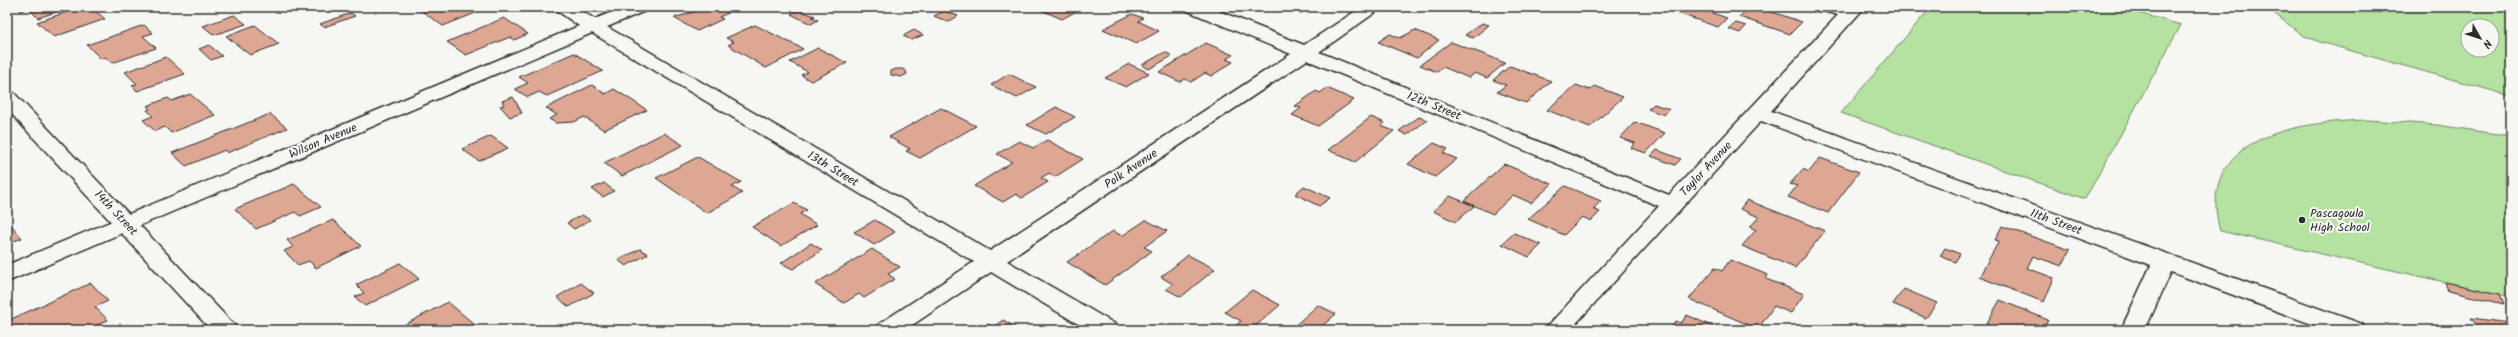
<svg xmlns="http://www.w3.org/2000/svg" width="2518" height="337" viewBox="0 0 2518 337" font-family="Kalam,sans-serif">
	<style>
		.green { fill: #b4e2a0; stroke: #708666; fill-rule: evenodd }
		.building { fill: #dea794; stroke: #2b2b2b }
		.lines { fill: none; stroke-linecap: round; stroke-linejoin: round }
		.minor-casing { stroke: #2b2b2b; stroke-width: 3 }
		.tertiary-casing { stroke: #2b2b2b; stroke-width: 3 }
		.minor { fill: #f6f6f2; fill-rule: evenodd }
		.tertiary { fill: #f6f6f2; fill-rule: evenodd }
		.poi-dot { fill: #2b2b2b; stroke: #f6f6f2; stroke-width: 1.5 }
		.labels { text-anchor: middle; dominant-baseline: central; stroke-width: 4; stroke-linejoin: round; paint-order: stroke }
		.street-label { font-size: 12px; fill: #2b2b2b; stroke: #f6f6f2 }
		.poi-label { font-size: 12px; fill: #2b2b2b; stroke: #f6f6f2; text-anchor: start }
	</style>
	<rect width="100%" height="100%" fill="#f6f6f2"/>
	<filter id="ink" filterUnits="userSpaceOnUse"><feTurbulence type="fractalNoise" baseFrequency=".025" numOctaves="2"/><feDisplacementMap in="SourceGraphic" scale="8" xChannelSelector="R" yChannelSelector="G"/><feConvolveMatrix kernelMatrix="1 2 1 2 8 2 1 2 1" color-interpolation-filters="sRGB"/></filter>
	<g filter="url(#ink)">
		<!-- green -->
		<path class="green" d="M1931 7H2117L2181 25 2085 199 1841 113Z
			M2266 7H2511V96L2320 42 2302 35ZM2468 26H2492V50H2468Z
			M2368 120 2437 125 2511 136V297L2220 231C2194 135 2299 122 2368 120Z"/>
		<!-- building -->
		<path class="building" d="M18 7H71L38 18 28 8 21 11Z
			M82 7H91L105 19 54 37 37 22Z
			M416 7H472L478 12 443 26Z
			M709 7H717L728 13 719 17 723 19 697 31 674 18Z
			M1034 7H1084L1062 19Z
			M1285 7H1311L1301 13Z
			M1684 7H1718L1712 13 1727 18 1718 27 1677 13Z
			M1750 7H1757L1802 22 1790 34 1739 17Z
			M798 10 815 16 812 17 818 20 811 24 791 14Z
			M944 11 958 16 948 22 934 16Z
			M351 13 355 16 324 27 320 24Z
			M1132 14 1143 18 1138 21 1159 31 1136 44 1103 29Z
			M234 15 246 24 214 35 203 26Z
			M504 18 528 34 514 40 510 37 466 55 447 42Z
			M1482 23 1489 25 1473 38 1465 35Z
			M1736 23 1746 26 1740 33 1729 29Z
			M144 25 153 33 143 36 156 48 112 63 105 57 101 59 87 45Z
			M255 25 279 44 250 55 226 36Z
			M755 25 803 49 766 68 728 45 734 42 726 38Z
			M914 30 923 35 912 40 903 36Z
			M1415 30 1439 40 1417 58 1378 42 1390 34 1400 38Z
			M1451 42 1491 57 1505 63 1487 78 1475 73 1469 78 1443 67 1437 72 1420 65Z
			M1206 43 1233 55 1226 59 1233 62 1211 76 1205 73 1191 82 1185 79 1180 82 1159 72Z
			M209 45 222 56 211 60 199 49Z
			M818 48 847 63 811 81 801 75 808 72 790 62Z
			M1165 52 1172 56 1149 69 1142 65Z
			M574 53 603 71 547 96 539 92 528 97 515 89 528 83 519 77Z
			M166 57 185 74 137 91 132 85 137 84 125 72Z
			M1129 64 1149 73 1126 87 1105 78Z
			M1510 66 1551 81 1526 103 1497 92 1506 85 1493 80Z
			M896 69H902L906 71 907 74 901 77 891 75V71Z
			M1009 74 1036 87 1017 98 991 85Z
			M592 85 605 94 614 89 647 110 604 130 584 117 574 122 556 123 549 119 557 115 546 108Z
			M1576 85 1590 90 1595 86 1623 97 1590 127 1547 110Z
			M1327 88 1354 100 1318 126 1292 115 1301 108 1295 106 1316 91 1320 93Z
			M190 94 215 115 171 133 165 127 155 131 143 120 153 116 147 110 150 109 147 106 168 98 172 101Z
			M513 97 522 113 510 117 500 106 504 105 502 101Z
			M1654 104 1669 109 1664 115 1648 109Z
			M1056 107 1075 117 1046 134 1027 125Z
			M941 108 976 126 920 158 906 151 910 149 889 137Z
			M270 114 287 128 227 153 225 150 186 166 172 153Z
			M1371 117 1385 123 1381 126 1394 131 1355 162 1328 150Z
			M1419 117 1427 120 1407 135 1399 131Z
			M1635 122 1665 133 1646 153 1631 148 1635 143 1620 138Z
			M664 133 683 145 622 176 604 163Z
			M491 136 508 148 479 161 462 149Z
			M1047 140 1083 159 1055 177 1049 173 1041 178 1048 182 1022 198 1016 194 1003 202 974 186 1012 162 997 154 1019 141 1033 148Z
			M1434 143 1448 149 1443 153 1457 159 1435 177 1408 164Z
			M1657 150 1681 159 1675 165 1651 156Z
			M698 157 741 182 732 187 742 193 707 213 656 178Z
			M1820 158 1859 172 1828 213 1788 197 1797 186 1790 184 1803 169 1809 172Z
			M1504 164 1552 184 1531 203 1513 195 1493 214 1464 201Z
			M604 183 614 191 603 197 592 189Z
			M294 184 321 207 300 216 295 212 256 229 235 209Z
			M1304 186 1330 198 1319 206 1295 194Z
			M1565 186 1601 201 1593 209 1600 212 1591 221 1582 217 1564 235 1528 219Z
			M1450 196 1474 206 1456 222 1433 211Z
			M1747 200 1825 231 1795 268 1742 246 1756 230 1750 227 1759 217 1740 209Z
			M794 203 807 210 800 214 817 225 781 246 752 227Z
			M582 215 590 220 574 229 567 223Z
			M7 220 22 238 7 244Z
			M333 220 361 246 316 268 309 261 298 265 284 251 293 247 287 240Z
			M875 220 895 232 874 245 854 232Z
			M1146 220 1167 231 1144 247 1152 251 1105 285 1067 262 1113 231 1122 236Z
			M2002 226 2070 250 2062 266 2033 256 2027 268 2054 278 2044 302 1979 277 1999 241 1995 240Z
			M1514 233 1541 245 1529 257 1502 244Z
			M811 243 822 250 793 269 781 263Z
			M1945 248 1960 254 1955 262 1940 256Z
			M640 249 648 254 626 266 618 260Z
			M872 249 900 267 888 274 895 279 864 298 859 294 844 303 815 284Z
			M1188 255 1215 269 1181 297 1166 289 1173 284 1161 277Z
			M1730 260 1768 275 1766 279 1804 294 1791 313 1774 306 1758 329 1689 299 1715 268 1722 271Z
			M400 263 419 279 365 306 355 297 364 293 356 285Z
			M2445 282 2500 294 2504 304 2448 291Z
			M91 283 108 301 95 307 108 320 86 330H7V321Z
			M581 283 594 293 569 307 557 297Z
			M1904 289 1937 303 1926 318 1893 304Z
			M1252 290 1280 305 1251 330H1240L1234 327 1241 321 1225 312Z
			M2000 300 2048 320 2043 330H1983Z
			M448 302 481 330H407L402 326Z
			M1318 305 1336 314 1321 327 1327 330H1290Z
			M1687 315 1720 330H1669L1676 321 1681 323Z
			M2471 318 2510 323 2511 330H2480Z
			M1003 320 1017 328 979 330 988 324 993 327Z"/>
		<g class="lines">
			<defs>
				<path id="minor" d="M552 7H574L595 19 624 7H648L645 11 607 27 990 251 1291 54 1188 11 1185 7H1209L1304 45 1362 7H1383L1319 52 1669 195 1838 15 1823 11 1820 7H1865L1771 111 2362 324 2365 330H2328L2171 272 2145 330H2121L2151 265 1761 121 1570 330H1544L1659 206 1307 60 1007 261 1115 324 1118 330H1088L991 272 905 330H876L879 324 974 262 592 33 7 282V265L579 26Z"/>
				<path id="tertiary" d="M7 91 14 93 239 330H211L7 109Z"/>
			</defs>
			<!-- minor casing -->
			<use href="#minor" class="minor-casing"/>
			<!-- tertiary casing -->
			<use href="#tertiary" class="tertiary-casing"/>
			<!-- minor -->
			<use href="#minor" class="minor"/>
			<!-- tertiary -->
			<use href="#tertiary" class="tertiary"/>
		</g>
	</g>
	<!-- markers -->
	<circle class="poi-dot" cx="2302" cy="220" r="4"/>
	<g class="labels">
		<!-- street labels -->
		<g class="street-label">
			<text transform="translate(1434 106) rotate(22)">12th Street</text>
			<text transform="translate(323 141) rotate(-23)">Wilson Avenue</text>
			<text transform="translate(833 169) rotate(31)">13th Street</text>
			<text transform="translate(1131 169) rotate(-34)">Polk Avenue</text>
			<text transform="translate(1706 169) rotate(-47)">Taylor Avenue</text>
			<text transform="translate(116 213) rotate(47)">14th Street</text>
			<text transform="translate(2056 222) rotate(20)">11th Street</text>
		</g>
		<!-- poi labels -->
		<g class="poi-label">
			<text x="2310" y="213">Pascagoula<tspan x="2310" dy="14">High School</tspan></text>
		</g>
	</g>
	<!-- margin -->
	<rect width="2518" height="337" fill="none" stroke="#f6f6f2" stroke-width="24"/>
	<rect x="12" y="12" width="2494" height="313" fill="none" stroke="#2b2b2b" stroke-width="1.5" filter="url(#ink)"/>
	<!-- north arrow -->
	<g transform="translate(2480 38) rotate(129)"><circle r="19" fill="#f6f6f2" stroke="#a5a5a2"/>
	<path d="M0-3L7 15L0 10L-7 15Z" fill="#2b2b2b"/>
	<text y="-6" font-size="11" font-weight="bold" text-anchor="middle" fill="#2b2b2b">N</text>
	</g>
</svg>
